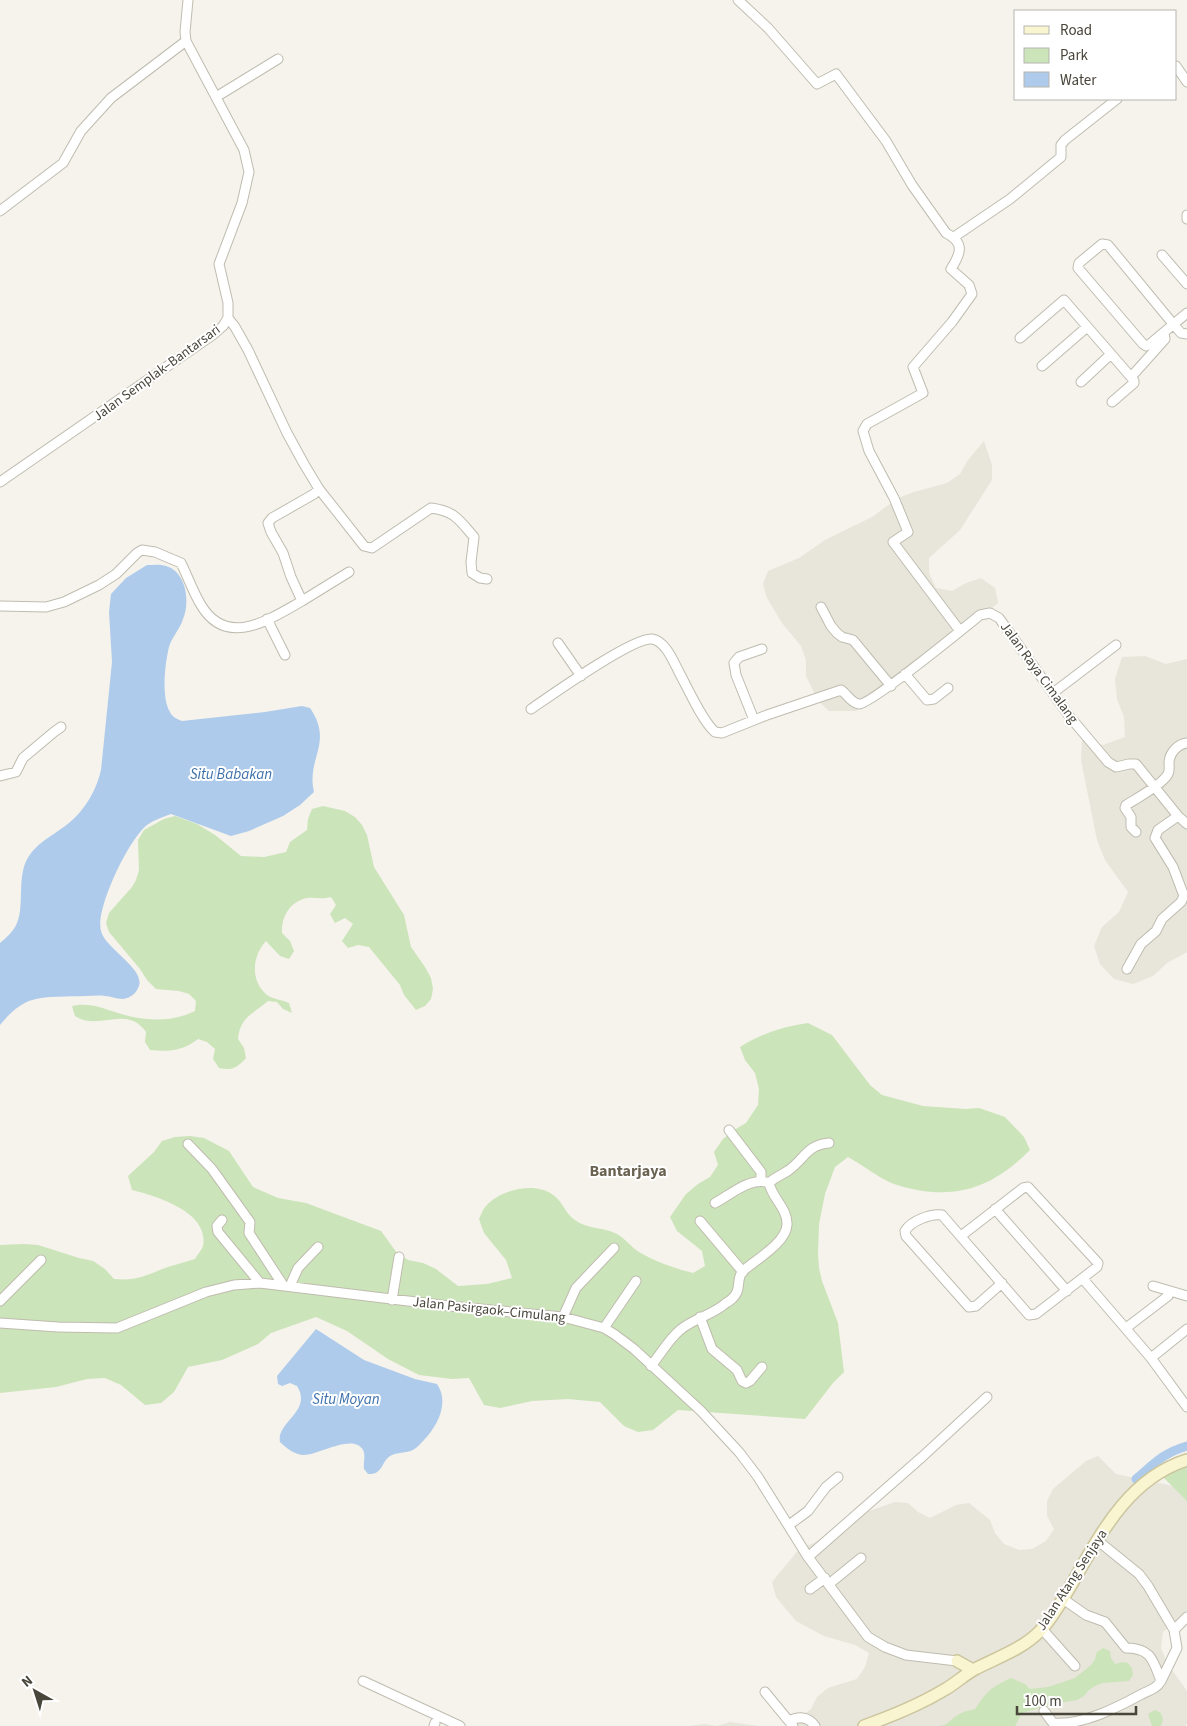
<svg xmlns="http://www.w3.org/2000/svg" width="1187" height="1726" viewBox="0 0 1187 1726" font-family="'Source Sans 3',sans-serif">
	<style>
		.residential { fill: #e8e5db }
		.green { fill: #cce4b9 }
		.water { fill: #afcbeb }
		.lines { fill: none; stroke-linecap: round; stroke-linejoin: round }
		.canal { stroke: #afcbeb; stroke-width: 9 }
		.street-casing { stroke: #bfbcaf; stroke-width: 11 }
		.secondary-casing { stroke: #ccc69e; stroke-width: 14 }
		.street { stroke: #fff; stroke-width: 9 }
		.secondary { stroke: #faf5d1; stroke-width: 11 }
		.labels { text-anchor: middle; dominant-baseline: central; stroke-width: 4; stroke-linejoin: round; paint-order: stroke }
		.street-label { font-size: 14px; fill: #48453a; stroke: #fff }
		.water-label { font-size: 15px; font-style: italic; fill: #3c6fab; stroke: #fff }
		.quarter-label { font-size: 16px; font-weight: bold; fill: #6a6352; stroke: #fff }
	</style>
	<rect width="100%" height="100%" fill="#f5f3ec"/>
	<!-- residential -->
	<path class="residential" d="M984 441 992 465V480L960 530 929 558V573L936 588 952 591 966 583 981 578 995 588 998 603 942 650 856 711H829L818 701 806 676V660L801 646 782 623 767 598 763 584 768 571 799 558 825 540 872 517 898 498 914 492 947 483 960 474 968 460Z
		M1145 656 1166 664 1187 659V952L1167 963 1153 976 1133 984 1114 979 1100 964 1094 946 1102 927 1119 912 1128 892 1105 860 1097 840 1081 760 1082 739 1103 745 1125 737 1124 717 1117 699 1115 679 1122 657Z
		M1098 1456 1116 1474 1187 1489V1611L1163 1632 1161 1648 1167 1663 1187 1691V1724L1185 1726H784L789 1725 811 1709 817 1697 828 1688 857 1679 865 1667 869 1653 855 1645 824 1636 796 1621 776 1597 772 1582 800 1548 814 1543 840 1527 869 1511 895 1502 908 1503 918 1512 930 1518 956 1505 969 1503 990 1520 995 1533 1004 1544 1019 1550 1032 1549 1046 1541 1054 1529 1047 1516V1501L1053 1489 1086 1461Z
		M730 1722 758 1726H690L704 1724 717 1726Z"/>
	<!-- green -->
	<path class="green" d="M323 806 345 811 355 817 362 825 367 835 374 867 404 915 411 947 425 967 431 978 433 989 431 999 425 1006 416 1010 404 995 400 985 369 947 358 945 348 948 342 941 353 924 345 918 335 923 330 914 336 905 331 897C320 900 313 896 303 899 288 904 281 919 282 933L290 941 294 951 289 959 280 956 266 941C252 956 250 981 267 995 272 999 283 1000 289 1003L292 1013 283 1009 277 1002 268 1001C253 1014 240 1017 238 1039L244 1048 246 1058C237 1068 231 1071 219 1068L213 1059 215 1049 207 1042 198 1039C183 1051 168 1052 150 1050L145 1042 146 1032C126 1004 99 1032 75 1016L72 1006C90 1002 102 1008 118 1013 143 1021 171 1023 195 1011L196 1001 189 994 179 991 156 989 147 980 140 969 109 932 106 923 109 913 132 887 136 880 139 870 138 840 144 830 164 819 175 816 197 824 215 835 241 856 264 857 286 852 290 842 307 830 308 819 312 809Z
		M808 1023 832 1035 870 1085 882 1095 923 1106 966 1109 979 1108 1005 1117 1024 1137 1030 1150C990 1191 949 1202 894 1184 882 1180 861 1164 848 1157L835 1167 825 1194 819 1224 818 1254 819 1268 822 1281 838 1323 844 1372 833 1383 805 1419 678 1410 653 1430 638 1432 624 1426 600 1402 568 1399 532 1401 500 1408 484 1405 469 1378 452 1379 419 1375 388 1359 347 1331 316 1317 271 1333 258 1344 222 1360 188 1367 174 1392 161 1403 145 1405 121 1385 105 1378 87 1379 56 1387 0 1393V1245L24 1244 38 1245 79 1258 93 1261 105 1269 114 1279C139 1281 146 1275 168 1267 177 1264 186 1262 195 1259 197 1255 202 1250 203 1246 210 1212 156 1196 132 1190L128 1176 154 1152 162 1141 175 1137 190 1136 204 1138 229 1151 253 1187 278 1198 306 1203 381 1231 397 1253 408 1260 423 1263 436 1269 458 1286 487 1284 512 1278 506 1260 484 1233 479 1219C481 1215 483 1209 486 1206 500 1190 535 1181 553 1195 565 1203 564 1216 582 1224 592 1229 605 1228 615 1233 624 1237 631 1247 639 1252 656 1262 674 1268 693 1273L705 1266 702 1251 677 1231 670 1217 686 1194 698 1184 710 1177 718 1165 714 1152 723 1139 734 1130 746 1123 758 1105 759 1089 755 1073 745 1060 740 1047C760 1034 785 1026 808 1023Z
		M1187 1465V1501L1163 1477Z
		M1103 1648 1110 1651 1111 1658 1115 1664 1122 1662 1128 1663 1132 1668 1133 1675 1129 1681 1103 1683 1095 1686 1089 1690 1084 1696 1077 1700 1053 1704 1022 1713 1015 1726H939C949 1725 950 1719 958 1715 963 1711 969 1711 975 1709 988 1690 990 1688 1011 1678L1025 1684 1030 1689 1048 1687 1075 1678 1091 1665 1095 1659 1097 1652Z
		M1155 1710 1161 1713 1163 1720 1161 1726H1152L1148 1714Z"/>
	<!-- water -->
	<path class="water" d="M147 565C153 565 160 564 166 566 187 572 190 603 183 619 180 629 172 637 169 647 165 663 161 698 170 712 172 717 177 719 182 721L265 712 302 706 310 708C334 743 306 758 314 792L300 805 283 816 249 831 231 836 171 814C163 817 154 820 147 825 129 839 95 909 101 931 106 950 148 970 138 988 137 992 131 997 127 998 120 1001 112 996 105 996 99 995 92 996 86 996 67 997 47 995 29 1001 17 1006 8 1015 0 1025V943C6 938 14 931 17 923 25 905 16 875 29 856 36 845 48 838 58 831 80 817 95 796 101 770L112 662 109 612 111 594 126 578Z
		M316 1329 364 1360 415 1379 437 1384C450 1403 437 1426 424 1440 421 1443 417 1448 413 1450 406 1453 397 1452 390 1456 381 1462 383 1475 368 1474L364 1469C363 1463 366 1455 363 1450 353 1433 319 1455 304 1455 295 1455 286 1448 280 1442 276 1422 313 1411 297 1386L290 1383 282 1386 278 1384 277 1376Z"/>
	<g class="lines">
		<!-- canal -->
		<path class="canal" d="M1136 1479C1155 1463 1163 1453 1187 1446"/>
		<defs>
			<path id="street" d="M738 0 768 28 817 84 836 74 886 141 912 185 946 233C965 243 961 253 951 269L969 285 972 294 952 322 913 367 923 393 867 424 863 431 869 451 894 498 908 532 893 542 960 631
				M1176 66 1187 82
				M216 97 278 59
				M0 211 63 163 81 131 111 98 186 41
				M1187 215V219
				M954 237 1010 199 1061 157V145L1065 140 1117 99
				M1162 255 1187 284
				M1187 313 1150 344 1146 346 1143 344 1078 268 1079 263 1102 244 1108 245 1174 325 1181 333 1187 334
				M228 318 235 327 248 350 287 433 304 464 319 489 364 546 372 548 431 508C455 511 459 520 474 537L471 562 472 573 480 578 487 579
				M1020 338 1064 300 1131 377
				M1042 366 1087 327
				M1081 382 1111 354
				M1112 402 1134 383V381L1131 377 1165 339 1164 333
				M0 482 214 334 223 326 228 318V303L219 264 242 203 249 172 244 150 186 41 185 32 188 0
				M302 601 349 572
				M0 606 46 607 64 602 99 585 116 574 137 553 142 550 155 552 181 563C188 577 193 592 201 605 227 649 270 619 302 601L291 577 283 553 271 532 268 523 272 518 314 494 319 489
				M821 607 831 626 837 633 842 637 853 640 891 686
				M267 619 285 655
				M558 643 581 676
				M905 674 927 700 934 699 948 688
				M1053 693 1116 645
				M531 709C550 696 633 637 652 639 666 641 674 663 680 674 688 689 703 722 715 732L722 733 767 715 841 690C847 694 851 703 859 704 870 705 964 628 980 615L990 613 999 618 1070 717 1108 762 1116 767 1129 764H1136L1178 816 1187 824
				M754 720 736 675 734 663 739 657 762 649
				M0 776 16 772 23 758 54 732 61 727
				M1136 832 1131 827V817L1125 808 1126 805C1136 799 1163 784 1168 774 1170 770 1169 766 1169 762 1170 752 1178 744 1187 743
				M1127 969 1141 944 1156 931 1162 919 1181 902 1184 896 1173 867 1155 838 1158 830 1178 816
				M729 1130 761 1172V1181
				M188 1144 212 1169 250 1222 249 1233 283 1285
				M715 1203C730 1195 749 1178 766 1182
				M995 1209 1067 1291
				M222 1220 217 1226 218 1232 260 1283
				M700 1221 743 1272
				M961 1236 1023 1188 1028 1187 1098 1263 1097 1267 1036 1314 1029 1315 942 1215C931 1213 911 1221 905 1231L906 1236 969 1307 976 1306 1002 1283
				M1083 1279 1151 1358 1187 1407
				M290 1286 298 1268 318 1247
				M1153 1286 1187 1296
				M392 1300 399 1257
				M0 1301 41 1260
				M563 1317 576 1288 614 1248
				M700 1317 712 1349 737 1370 742 1381 746 1383 750 1381 762 1367
				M0 1323 58 1327 117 1328 206 1292 234 1285 260 1283 449 1306 563 1317 604 1328 614 1334 634 1349 701 1411 739 1452 758 1477 808 1557 868 1637 885 1647 906 1655 957 1661
				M604 1328 636 1281
				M1126 1328 1168 1296
				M1151 1358 1187 1329
				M651 1366C660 1355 669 1339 680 1330 694 1318 713 1315 726 1303 730 1301 735 1296 737 1292 740 1285 737 1277 743 1271 755 1260 786 1243 787 1225 788 1209 772 1198 769 1183 775 1177 782 1175 789 1170 805 1158 807 1145 829 1143
				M789 1525 808 1511 826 1487 838 1477
				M1097 1540 1139 1574 1148 1586 1174 1630 1177 1648 1161 1681
				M808 1557 922 1457 987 1397
				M829 1584 861 1558
				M810 1589 825 1578
				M1042 1629 1075 1666
				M1174 1630 1187 1617
				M363 1681 460 1726
				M765 1692 793 1726
				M1044 1711 1053 1723C1082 1726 1118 1707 1142 1694 1150 1690 1156 1689 1161 1681 1153 1660 1151 1648 1126 1648L1105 1622 1086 1615 1063 1599
				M789 1721C798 1716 808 1716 815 1726
				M434 1726 435 1723"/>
			<path id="secondary" d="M957 1661 973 1670
				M864 1726C892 1716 919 1705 944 1690 955 1684 964 1675 975 1669 996 1658 1023 1649 1040 1631 1052 1619 1061 1602 1070 1587 1099 1537 1127 1479 1187 1460"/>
		</defs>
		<!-- street casing -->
		<use href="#street" class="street-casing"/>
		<!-- secondary casing -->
		<use href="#secondary" class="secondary-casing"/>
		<!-- street -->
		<use href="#street" class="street"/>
		<!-- secondary -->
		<use href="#secondary" class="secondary"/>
	</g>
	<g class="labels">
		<!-- street labels -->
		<g class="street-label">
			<text transform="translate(157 373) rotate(-36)">Jalan Semplak–Bantarsari</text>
			<text transform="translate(1039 673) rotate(54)">Jalan Raya Cimalang</text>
			<text transform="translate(489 1310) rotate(6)">Jalan Pasirgaok–Cimulang</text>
			<text transform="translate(1072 1580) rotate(-57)">Jalan Atang Senjaya</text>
		</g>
		<!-- water labels -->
		<g class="water-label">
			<text x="231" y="774">Situ Babakan</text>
			<text x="346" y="1399">Situ Moyan</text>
		</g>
		<!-- quarter labels -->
		<g class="quarter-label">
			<text x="628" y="1171">Bantarjaya</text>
		</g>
	</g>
	<!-- legend -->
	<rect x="1014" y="10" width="162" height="90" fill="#ffffff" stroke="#b6b5b0"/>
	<rect x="1024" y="26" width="25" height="8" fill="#faf5d1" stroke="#b6b5b0"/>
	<text x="1060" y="35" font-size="15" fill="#48453a">Road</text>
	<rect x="1024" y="48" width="25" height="15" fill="#cce4b9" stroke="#b6b5b0"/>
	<text x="1060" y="60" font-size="15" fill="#48453a">Park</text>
	<rect x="1024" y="72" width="25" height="15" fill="#afcbeb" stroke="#b6b5b0"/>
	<text x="1060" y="85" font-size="15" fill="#48453a">Water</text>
	<!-- north arrow -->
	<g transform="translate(35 1691) rotate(321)" stroke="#ffffff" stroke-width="4" paint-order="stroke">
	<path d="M0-4L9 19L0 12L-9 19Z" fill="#48453a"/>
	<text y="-8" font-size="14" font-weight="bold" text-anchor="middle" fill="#48453a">N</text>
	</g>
	<!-- scale -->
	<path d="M1017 1706v8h119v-8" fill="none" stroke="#48453a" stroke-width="2.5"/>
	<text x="1024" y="1706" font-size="15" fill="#48453a" stroke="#ffffff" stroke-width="4" paint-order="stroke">100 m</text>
</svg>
